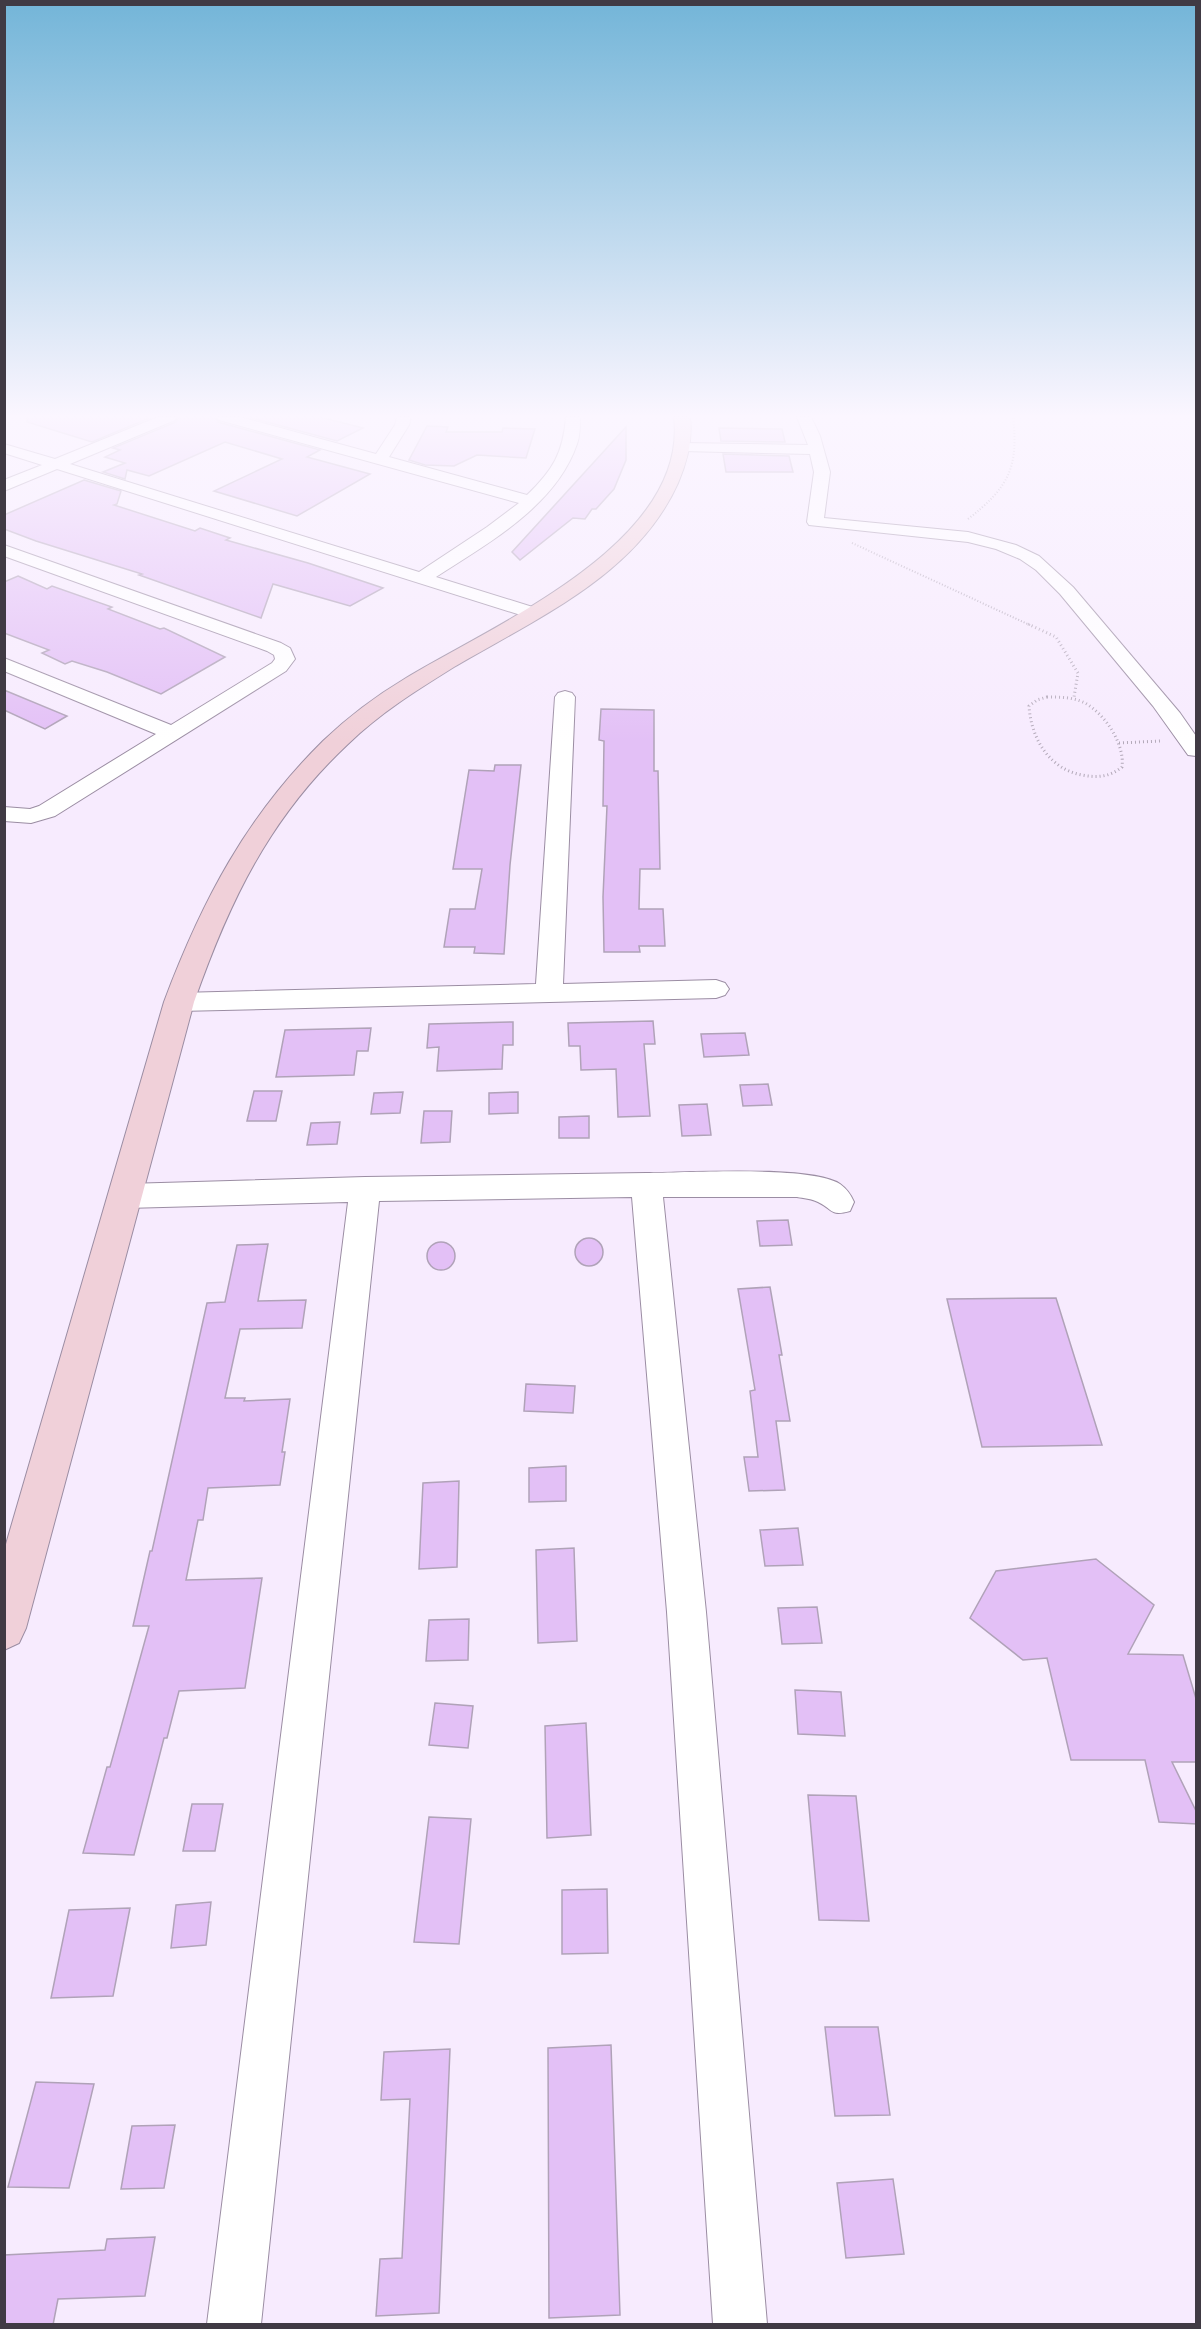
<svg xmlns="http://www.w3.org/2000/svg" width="1201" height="2329" viewBox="0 0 1201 2329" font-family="'Fira Sans',sans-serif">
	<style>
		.building { fill: #e3c0f6; stroke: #b0a2b8; stroke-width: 1.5 }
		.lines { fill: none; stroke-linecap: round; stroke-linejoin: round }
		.street-casing { stroke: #9b8da3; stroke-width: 2 }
		.secondary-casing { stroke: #9b8da3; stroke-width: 2 }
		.path-far1 { stroke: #b3a9b9; stroke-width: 2; stroke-dasharray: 1 2; stroke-linecap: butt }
		.path { stroke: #b3a9b9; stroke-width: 3; stroke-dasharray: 1 3; stroke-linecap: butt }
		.street { fill: #fff; fill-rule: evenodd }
		.secondary { fill: #f0d0d9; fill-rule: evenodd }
	</style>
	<rect width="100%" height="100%" fill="#f7ebfe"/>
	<!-- building -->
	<path class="building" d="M27 417H152L92 442 27 422Z
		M179 417H215L218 422 320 450 307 457 370 474 297 516 214 491 282 459 225 442 149 476 127 470 125 479 103 472 125 463 105 457 120 450 113 448 176 422Z
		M248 417H320L363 428 337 441Z
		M427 426 448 427 446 432H502L503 428 535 429 526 458 477 455 454 466 425 465 409 460Z
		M626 427V460L614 489 596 509H592L585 519 573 518 520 560 512 552Z
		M719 428 782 429 785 442 721 441Z
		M723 454 789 456 793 472H726Z
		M84 480 121 491 117 504 114 505 195 531 200 528 230 538 226 540 308 563 383 588 350 606 273 584 261 618 139 575 142 574 36 541 4 529V515Z
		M18 576 47 589 52 586 112 607 108 609 160 629 164 628 225 657 161 694 107 672 72 661 65 664 42 653 49 650 4 633V582Z
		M4 690 67 716 45 729 4 710Z
		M601 709 654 710V771H658L660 869H640L639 909H663L665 946H639L640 952H604L603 897 607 806H603L604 741 599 740Z
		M495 765H521L510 865 504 954 474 953 475 947H444L450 909H475L482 869H453L469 770 494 771Z
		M653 1021 655 1044H644L650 1116 618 1117 616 1069 581 1070 580 1046H569L568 1023Z
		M513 1022V1045H503L502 1069 437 1071 439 1047 427 1048 429 1024Z
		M371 1028 368 1051H357L354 1075 276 1077 285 1030Z
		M745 1033 749 1055 704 1057 701 1034Z
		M768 1084 772 1105 743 1106 740 1085Z
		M254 1091H282L276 1121H247Z
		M403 1092 400 1113 371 1114 374 1093Z
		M518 1092V1113L489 1114V1093Z
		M707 1104 711 1135 682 1136 679 1105Z
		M424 1111H452L450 1142 421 1143Z
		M589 1116V1138H559V1117Z
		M340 1122 337 1144 307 1145 311 1123Z
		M788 1220 792 1245 760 1246 757 1221Z
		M575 1252a14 14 0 1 1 28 0a14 14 0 1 1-28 0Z
		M427 1256a14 14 0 1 1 28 0a14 14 0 1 1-28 0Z
		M268 1244 258 1301 306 1300 302 1328 240 1329 225 1398H245L244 1401 290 1399 282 1452H285L280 1485 208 1488 203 1520H198L186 1580 262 1578 245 1688 179 1691 167 1738H164L134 1855 83 1853 107 1767H110L149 1626H133L150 1551H152L207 1303 225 1302 237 1245Z
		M770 1287 782 1355H779L790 1421H776L785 1490 749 1491 744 1457H758L750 1391 755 1390 738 1289Z
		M1056 1298 1102 1445 982 1447 947 1299Z
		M526 1384 575 1386 573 1413 524 1411Z
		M566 1466V1501L529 1502V1468Z
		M459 1481 457 1567 419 1569 423 1483Z
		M798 1528 803 1565 765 1566 760 1530Z
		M574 1548 577 1641 538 1643 536 1550Z
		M1096 1559 1154 1605 1128 1654 1183 1655 1197 1702V1762H1172L1197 1813V1824L1159 1822 1145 1760H1071L1047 1658 1023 1660 970 1618 996 1571Z
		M817 1607 822 1643 782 1644 778 1608Z
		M469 1619 468 1660 426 1661 429 1620Z
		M795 1690 841 1692 845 1736 798 1734Z
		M435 1703 473 1706 468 1748 429 1745Z
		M586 1723 591 1835 547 1838 545 1726Z
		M808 1795 856 1796 869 1921 819 1920Z
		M192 1804H223L215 1851H183Z
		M429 1817 471 1819 459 1944 414 1942Z
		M607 1889 608 1953 562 1954V1890Z
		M211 1902 206 1945 171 1948 176 1905Z
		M130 1908 113 1996 51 1998 69 1910Z
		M825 2027H878L890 2115 835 2116Z
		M611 2045 620 2315 549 2318 548 2048Z
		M450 2049 439 2313 376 2316 380 2259 402 2258 410 2099 381 2100 384 2052Z
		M36 2082 94 2084 69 2188 8 2187Z
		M175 2125 164 2188 121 2189 132 2126Z
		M893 2179 904 2254 846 2258 837 2183Z
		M155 2237 145 2296 58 2299 53 2325H4V2255L105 2250 107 2239Z"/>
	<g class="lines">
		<defs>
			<path id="street" d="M158 417H177L175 420 70 464 419 572 487 527 519 503 219 420 217 417H240L376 454 395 425 397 417H411L409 425 389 457 527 495C553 470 563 453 566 417H580C580 426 580 436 577 444 556 506 488 543 436 577L539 609 542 613 539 617H527L57 469 4 491V480L42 465 4 453V444L55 459Z
				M797 417H811L820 436 830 472 824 518 968 532 1016 545 1039 556 1073 587 1180 713 1196 736V756L1188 755 1153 706 1060 594 1036 570 1020 559 996 549 968 542 809 525 807 522 814 472 810 454 682 451 675 447 682 443 808 445Z
				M4 545 281 643 290 648 295 659 286 671 55 816 31 823 4 821V807L30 809 39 806 156 734 4 671V658L171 725 272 663 275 659 274 655 267 651 4 556Z
				M565 691 572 693 575 697 563 984 716 980 725 983 729 989 725 995 716 998 179 1011 170 1008 166 1002 170 996 179 993 536 984 555 697 558 693Z
				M646 1173C686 1173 811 1165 840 1184 847 1189 851 1195 854 1202L850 1211C830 1217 833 1209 818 1202 812 1199 803 1198 797 1197H663L706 1612 767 2324H713L667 1612 632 1197 379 1201 261 2324H207L348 1202 126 1208 115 1205 111 1196 115 1187 126 1184 365 1177Z"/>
			<path id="secondary" d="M674 417H690C693 440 687 462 678 483 637 575 537 618 454 667 417 690 380 713 348 744 269 818 229 902 194 1002L26 1628 19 1643 4 1650V1551L164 1002C202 901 246 817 323 741 348 717 376 696 406 678 493 625 689 543 674 417Z"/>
		</defs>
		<!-- street casing -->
		<use href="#street" class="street-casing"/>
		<!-- secondary casing -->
		<use href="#secondary" class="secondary-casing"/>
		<!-- path-far1 -->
		<path class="path-far1" d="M968 519C1008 488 1019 468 1013 417
			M852 543 1032 626"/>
		<!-- path -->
		<path class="path" d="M1028 624 1056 637 1078 673 1074 697
			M1047 697C1060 697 1073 697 1085 703 1105 714 1125 744 1122 767 1110 777 1097 778 1082 775 1049 769 1031 738 1029 706L1037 700Z
			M1119 743 1161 741"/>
		<!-- street -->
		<use href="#street" class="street"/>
		<!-- secondary -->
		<use href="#secondary" class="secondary"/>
	</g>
	<!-- sky -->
	<linearGradient id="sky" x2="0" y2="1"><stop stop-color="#73b5d8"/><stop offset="0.56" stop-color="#fbf6ff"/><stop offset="1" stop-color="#fbf6ff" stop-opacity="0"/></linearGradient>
	<rect width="1201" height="743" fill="url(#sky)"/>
	<!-- border -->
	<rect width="1201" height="2329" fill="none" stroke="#403a44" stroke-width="12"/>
</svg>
